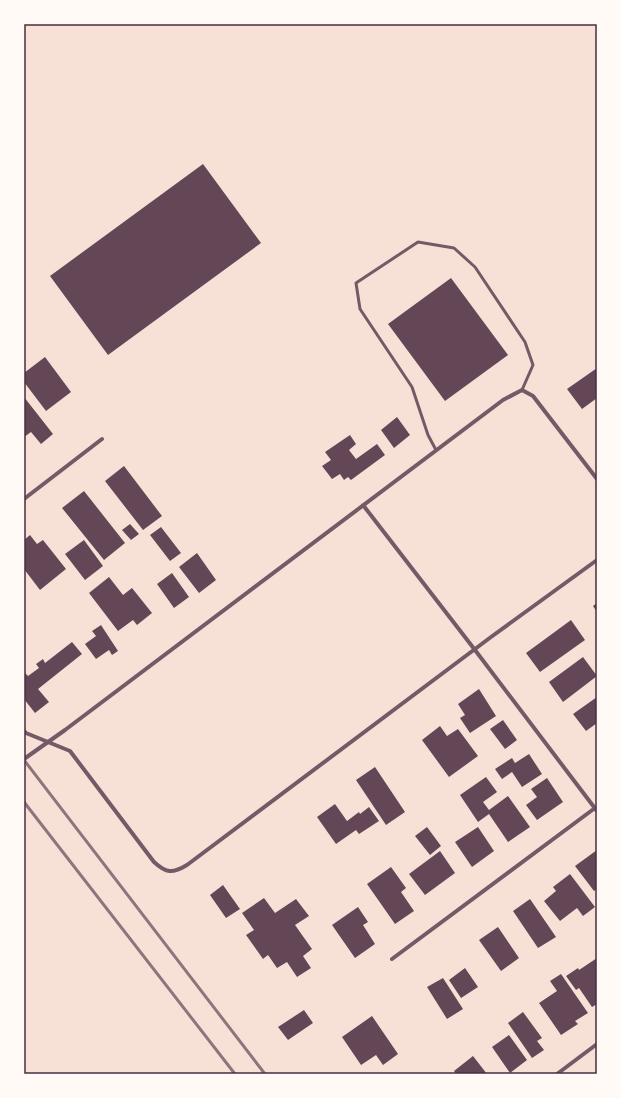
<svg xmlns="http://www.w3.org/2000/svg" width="621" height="1098" viewBox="0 0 621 1098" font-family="'Public Sans',sans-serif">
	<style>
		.building { fill: #644757 }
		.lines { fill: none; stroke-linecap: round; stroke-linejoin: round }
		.service { stroke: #755966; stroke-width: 3 }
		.minor { stroke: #755966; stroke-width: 4 }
		.rail { stroke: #8f747c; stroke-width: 3 }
		.neatline { fill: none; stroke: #4a2c40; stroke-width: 1.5 }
	</style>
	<rect width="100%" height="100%" fill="#f7e1d7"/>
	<!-- building -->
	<path class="building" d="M203 164 261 243 108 355 50 276Z
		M451 278 508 355 445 401 388 324Z
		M45 357 71 392 46 411 24 382V373Z
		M597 368V398L582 409 567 389Z
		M24 397 53 434 41 444 31 432 24 437Z
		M397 417 410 435 394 448 381 430Z
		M350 435 356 444 349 450 356 459 377 444 385 455 351 480 348 477 344 480 340 474 332 479 322 466 331 460 325 452Z
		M124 466 162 516 143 530 105 481Z
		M84 491 125 543 104 560 62 508Z
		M130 524 139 534 131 540 122 530Z
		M161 527 181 553 170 561 150 535Z
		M30 535 37 544 43 540 66 569 40 590 24 569V540Z
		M84 540 103 566 85 580 65 554Z
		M197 553 216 580 199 593 179 567Z
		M172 573 189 597 174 608 157 584Z
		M109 577 123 595 132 588 152 613 137 625 133 620 118 631 89 593Z
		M597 603V612L593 606Z
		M571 620 585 640 540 672 526 653Z
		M101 625 118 651 112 655 109 650 96 659 85 644 96 636 92 631Z
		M72 642 82 654 38 689 49 702 35 713 24 699V672L28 676 39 668 36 664 43 659 45 663Z
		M583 657 597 676 563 702 549 682Z
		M479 689 496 716 470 733 460 718 465 715 458 704Z
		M597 697V723L586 731 573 714Z
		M503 720 517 740 505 749 490 729Z
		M440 726 447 736 458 729 478 756 449 777 422 740Z
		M529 754 542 774 522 787 512 772 502 779 495 769 512 758 515 763Z
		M375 767 405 812 386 825 356 780Z
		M486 777 497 792 483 802 489 810 508 796 530 827 508 842 489 814 478 822 460 795Z
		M547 778 563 802 537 820 526 805 537 797 531 789Z
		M335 804 347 821 359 812 360 814 369 807 379 821 359 834 356 830 336 844 317 817Z
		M427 827 441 846 430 855 415 836Z
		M478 827 494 851 472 867 455 842Z
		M597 850V889L594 891 575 866Z
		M440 851 455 873 425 895 409 874Z
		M391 867 406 888 401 892 414 911 395 924 367 884Z
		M570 874 595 907 583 916 577 908 560 921 544 901 556 891 553 887Z
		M223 885 240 909 226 918 210 895Z
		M264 898 275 913 296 899 309 916 295 925 312 949 303 956 311 968 297 977 287 962 277 968 268 955 263 959 246 935 254 930 242 913Z
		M530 899 556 937 538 948 513 911Z
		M358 907 368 922 363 925 375 944 355 958 332 925Z
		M498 927 519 958 501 971 479 940Z
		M597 958V1004L592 1007 579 988 576 990 566 976 578 968 579 970Z
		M465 968 478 987 461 998 449 980Z
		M561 974 588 1013 575 1021 578 1024 561 1035 539 1003 557 991 550 981Z
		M443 978 463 1009 447 1019 427 987Z
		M304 1010 313 1023 288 1040 278 1027Z
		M523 1012 542 1038 537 1041 544 1050 532 1058 508 1023Z
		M372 1016 398 1054 383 1065 376 1055 361 1065 342 1037Z
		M509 1035 527 1060 510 1073 492 1047Z
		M473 1056 487 1074H456L454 1071Z"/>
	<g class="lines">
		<!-- service -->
		<path class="service" d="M436 450 428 435 412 387 360 309 356 283 418 242 454 248 475 267 525 342 533 365 522 390"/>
		<!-- minor -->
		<path class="minor" d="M24 499 102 439
			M363 505 475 650 597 811
			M24 731 26 733 70 751 154 862C166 873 172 874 187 865L491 637 597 560
			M24 759 65 730 503 400 522 390 533 396 597 479
			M392 959 595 808
			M557 1074 597 1044"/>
		<!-- rail -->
		<path class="rail" d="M24 760 265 1074
			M24 802 235 1074"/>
	</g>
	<!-- border -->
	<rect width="621" height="1098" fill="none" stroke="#fffaf5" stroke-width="50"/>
	<rect x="25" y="25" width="571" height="1048" class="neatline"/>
</svg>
